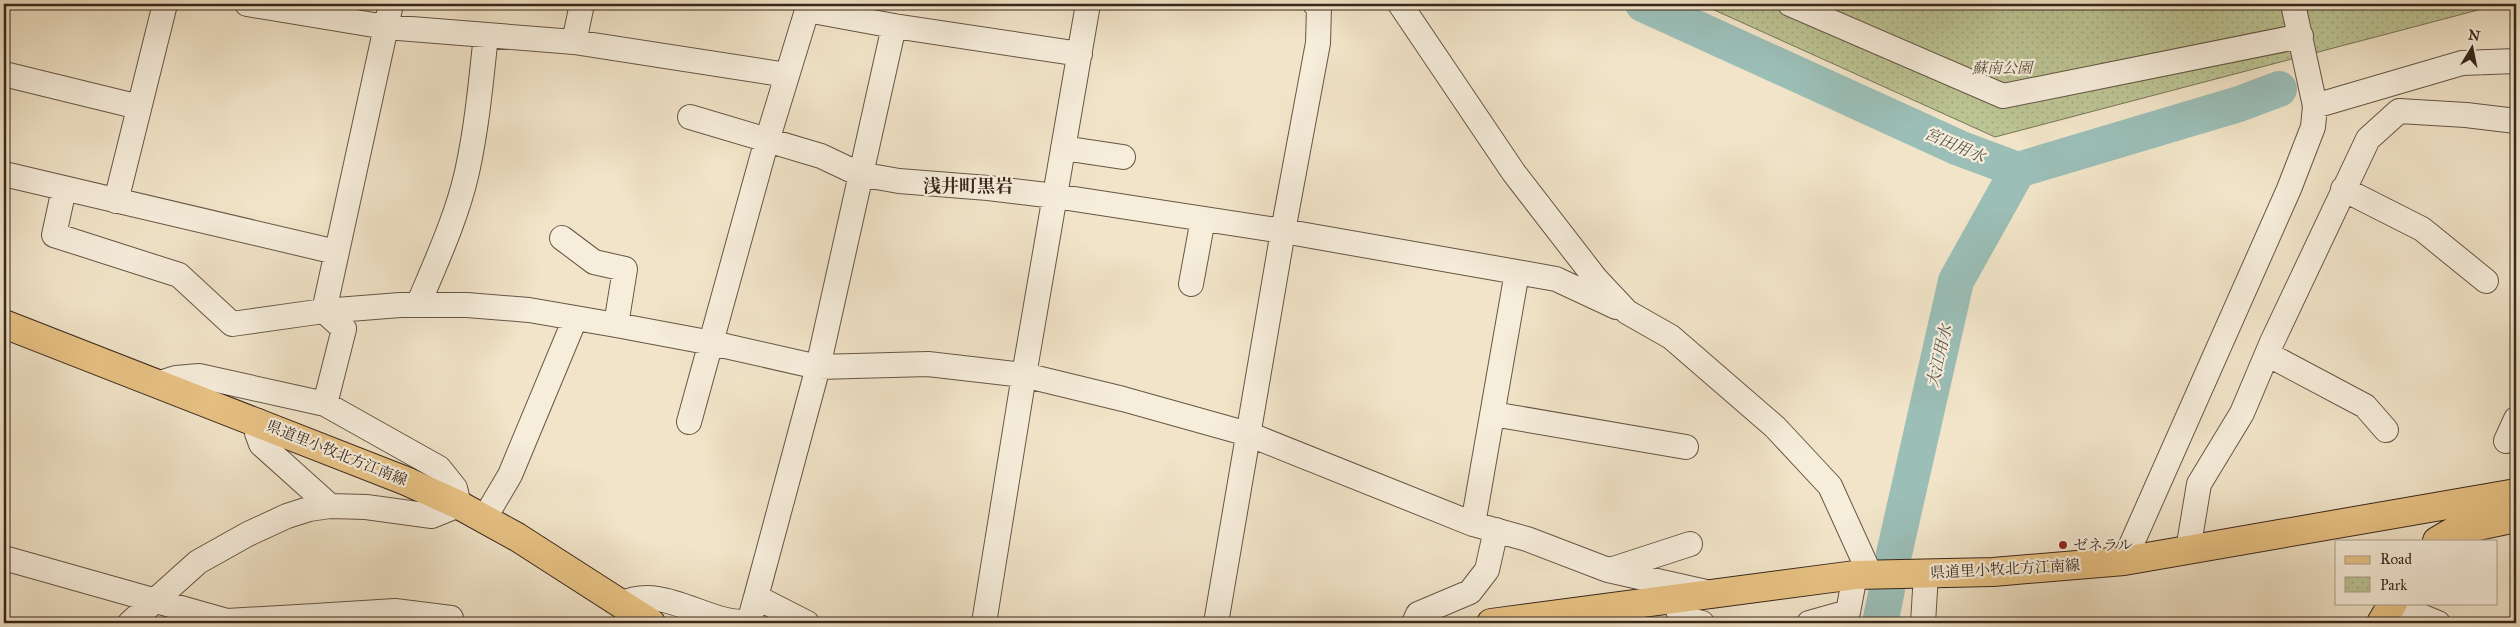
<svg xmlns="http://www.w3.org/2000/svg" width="2520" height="627" viewBox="0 0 2520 627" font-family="'IM FELL Great Primer','Noto Serif JP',serif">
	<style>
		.park { fill: url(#park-dots); stroke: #7a7658 }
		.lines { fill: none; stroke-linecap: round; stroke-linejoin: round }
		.river { stroke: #9bbeb7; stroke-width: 36 }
		.minor-casing { stroke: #665646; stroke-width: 26 }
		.major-casing { stroke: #38271b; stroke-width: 30 }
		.minor { stroke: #f6eddb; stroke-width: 24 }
		.major { stroke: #e8c284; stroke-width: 28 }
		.poi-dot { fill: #8f2418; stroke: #f6eddb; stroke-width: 2 }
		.labels { text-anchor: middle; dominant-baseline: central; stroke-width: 4.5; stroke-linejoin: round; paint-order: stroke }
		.park-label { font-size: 15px; font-style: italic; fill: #594e39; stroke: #f6eddb }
		.street-label { font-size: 15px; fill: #38271b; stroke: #f6eddb }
		.poi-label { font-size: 15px; fill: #38271b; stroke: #f6eddb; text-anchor: start }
		.water-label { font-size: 16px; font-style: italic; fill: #56544a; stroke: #f6eddb }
		.quarter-label { font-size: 18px; font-weight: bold; fill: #38271b; stroke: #f6eddb }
	</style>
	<defs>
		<pattern id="park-dots" width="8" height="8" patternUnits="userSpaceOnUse" patternTransform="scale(1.25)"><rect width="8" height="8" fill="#bcc494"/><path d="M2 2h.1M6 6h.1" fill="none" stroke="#a2a87f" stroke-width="1.8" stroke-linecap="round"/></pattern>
	</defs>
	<rect width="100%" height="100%" fill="#f1e4c8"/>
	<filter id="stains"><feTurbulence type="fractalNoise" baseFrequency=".004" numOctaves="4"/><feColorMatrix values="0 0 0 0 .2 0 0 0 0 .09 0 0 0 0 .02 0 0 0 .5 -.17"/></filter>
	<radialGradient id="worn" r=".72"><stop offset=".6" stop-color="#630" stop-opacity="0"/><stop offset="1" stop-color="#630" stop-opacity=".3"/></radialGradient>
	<!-- park -->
	<path class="park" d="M1701 4H2501L1995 137Z"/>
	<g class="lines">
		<!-- river -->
		<path class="river" d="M1643 4 1959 148 2018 170 2239 104 2279 89
			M1894 554 1956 281 2018 170
			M1880 623 1887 590"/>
		<defs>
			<path id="minor" d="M247 4 386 27 574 42 787 75
				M1400 4 1514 173 1596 279 1627 312 1671 337 1775 427 1830 486 1870 574
				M1790 4 2003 96 2301 36
				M807 10 894 26 1080 54
				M574 42 582 4
				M4 74 139 107
				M2315 106 2462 63 2516 61
				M690 117 821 156 859 174 899 181 988 188 1055 196 1283 231 1517 272 1473 524
				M1063 148 1123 157
				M4 174 336 252
				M64 189 54 235 179 275 232 324 324 311 400 305H467L529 310 616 325 712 343 818 367 928 364 1024 375 1123 399 1248 434 1473 524 1527 539 1608 570 1706 592
				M2343 189 2422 229 2486 281
				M116 201 165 4
				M562 238 594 262 625 269 616 325
				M1517 272 1556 279 1616 307
				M1191 284 1203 219
				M418 305C436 262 457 217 467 172 477 127 481 81 486 35
				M2267 354 2365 406 2386 430
				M325 404 344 329 324 311 391 4
				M1493 414 1686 447
				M258 421 257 433 261 444 330 506
				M689 422 763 154 809 4
				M2506 441 2516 419
				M484 519 510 475 575 319
				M2188 550 2199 484 2242 413 2272 342 2368 139 2399 111 2466 115 2516 121
				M4 558 227 621 315 616V623
				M2124 561 2289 189 2313 127 2315 106 2293 4
				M1610 570 1690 544
				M1672 599 1682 618 1702 623
				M621 604C664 583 706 625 749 622L756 597
				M2392 604 2438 623
				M315 616 395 611 451 618
				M130 623 198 562 248 534 287 516 309 509 330 506 366 507 432 516 459 505 455 488 439 468 325 404 199 376 176 378 157 384
				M807 623 756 597 818 367 894 26
				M984 623 1024 375 1088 4
				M1216 623 1283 231 1318 43 1319 7 1315 4
				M1414 623 1418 614 1470 592 1487 570 1496 530
				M1809 623 1848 612 1855 575
				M1923 623 1926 574"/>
			<path id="major" d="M4 324 406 481 459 505 517 537 651 623
				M2437 541 2454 531 2516 518
				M1491 623 1855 575 1993 572 2124 561 2516 493
				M2381 623 2393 603"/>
		</defs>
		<!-- minor casing -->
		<use href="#minor" class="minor-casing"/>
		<!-- major casing -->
		<use href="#major" class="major-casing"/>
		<!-- minor -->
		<use href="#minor" class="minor"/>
		<!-- major -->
		<use href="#major" class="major"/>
	</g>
	<!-- markers -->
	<circle class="poi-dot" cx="2063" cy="545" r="5"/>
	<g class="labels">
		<!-- park labels -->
		<g class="park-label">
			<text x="2002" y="68">蘇南公園</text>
		</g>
		<!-- street labels -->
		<g class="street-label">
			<text transform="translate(337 453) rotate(22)">県道里小牧北方江南線</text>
			<text transform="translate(2005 569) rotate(-3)">県道里小牧北方江南線</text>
		</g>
		<!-- poi labels -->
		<g class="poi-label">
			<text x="2073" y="545">ゼネラル</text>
		</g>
		<!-- water labels -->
		<g class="water-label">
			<text transform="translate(1955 145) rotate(23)">宮田用水</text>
			<text transform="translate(1939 356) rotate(-77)">大江用水</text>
		</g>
		<!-- quarter labels -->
		<g class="quarter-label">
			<text x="968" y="186">浅井町黒岩</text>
		</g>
	</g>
	<!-- margin -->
	<rect width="2520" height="627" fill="none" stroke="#f1e4c8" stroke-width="20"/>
	<rect x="5" y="5" width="2510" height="617" fill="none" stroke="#38271b" stroke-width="2.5"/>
	<rect x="10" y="10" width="2500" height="607" fill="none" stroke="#38271b"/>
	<!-- legend -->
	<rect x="2335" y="540" width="162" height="65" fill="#f6eddb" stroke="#aa9e8e"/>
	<rect x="2345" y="556" width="25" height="8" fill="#e8c284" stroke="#aa9e8e"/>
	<text x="2380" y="564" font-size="15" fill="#38271b">Road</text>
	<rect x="2345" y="577" width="25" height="15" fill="url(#park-dots)" stroke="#aa9e8e"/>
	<text x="2380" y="590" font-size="15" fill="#38271b">Park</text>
	<!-- north arrow -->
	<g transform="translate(2472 48) rotate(10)" stroke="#f6eddb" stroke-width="4" paint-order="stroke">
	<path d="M0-4L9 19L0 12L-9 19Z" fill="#38271b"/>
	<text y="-8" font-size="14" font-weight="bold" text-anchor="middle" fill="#38271b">N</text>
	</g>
	<rect width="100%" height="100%" filter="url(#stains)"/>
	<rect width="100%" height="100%" fill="url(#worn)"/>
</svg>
